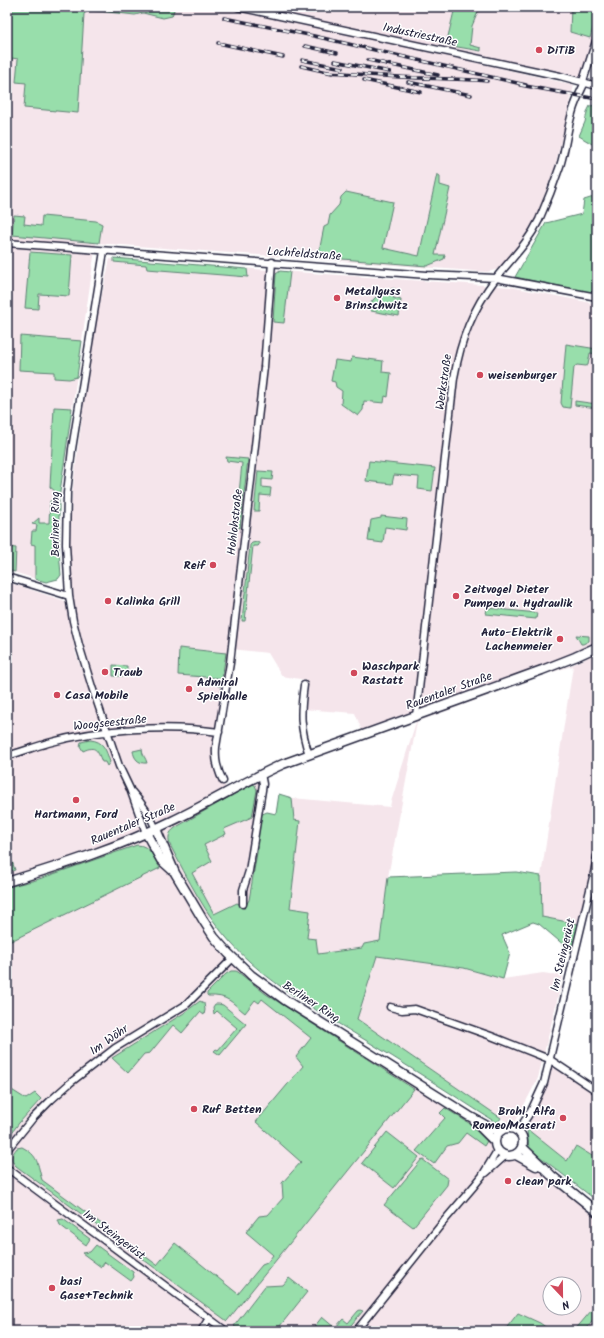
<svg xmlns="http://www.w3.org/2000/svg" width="604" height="1338" viewBox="0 0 604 1338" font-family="Kalam,sans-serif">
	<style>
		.built { fill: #f5e5eb; fill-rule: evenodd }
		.green { fill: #98deab; stroke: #5d8073 }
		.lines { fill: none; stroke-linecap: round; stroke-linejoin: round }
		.street-casing { stroke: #22223b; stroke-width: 9 }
		.secondary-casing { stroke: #22223b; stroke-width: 11 }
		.street { stroke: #fff; stroke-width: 6 }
		.secondary { stroke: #fff; stroke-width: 8 }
		.rail-casing { stroke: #22223b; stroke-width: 3.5 }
		.rail { stroke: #fff; stroke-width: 2; stroke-dasharray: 6; stroke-linecap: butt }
		.poi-dot { fill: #d1495b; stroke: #fff; stroke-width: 1.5 }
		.labels { text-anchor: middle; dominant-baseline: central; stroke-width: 3; stroke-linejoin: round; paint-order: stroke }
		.street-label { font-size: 12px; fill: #22223b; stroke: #fff }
		.poi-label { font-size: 12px; font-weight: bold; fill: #22223b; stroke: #fff; text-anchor: start }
	</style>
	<rect width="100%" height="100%" fill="#fff"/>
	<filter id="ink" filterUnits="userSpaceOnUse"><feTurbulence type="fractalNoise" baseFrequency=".025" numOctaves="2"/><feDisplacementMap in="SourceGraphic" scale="8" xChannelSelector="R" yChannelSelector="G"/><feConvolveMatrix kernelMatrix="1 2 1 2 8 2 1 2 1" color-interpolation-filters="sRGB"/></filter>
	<g filter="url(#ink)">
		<!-- built -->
		<path class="built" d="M7 7H215L354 35 574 85 555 167 531 230 499 269 487 272 96 243 59 499V551L61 575 58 579 46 582 7 570Z
			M250 7H455L446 45 480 51 481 48 470 45 472 26 480 7H571L570 32 590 38 597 15V35L582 80Z
			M110 259 511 287 597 304V643L574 654 362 731 355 713 302 709 306 680 282 676 268 653 231 649 215 746 219 776 227 790 152 827 123 764 110 730 81 644 73 606 70 545 72 495 92 340Z
			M7 582 65 601 76 654 104 731 7 753Z
			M597 653V831L587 891 578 924 542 917 541 876 573 666 545 674 417 722 388 877 380 942 364 944 363 948 318 954 307 938 290 908 300 821 294 820 292 798 390 807 391 802 416 722 541 675 572 665Z
			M104 736 148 829 59 862 7 877V758L46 746 73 740Z
			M263 773 255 847H258L249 900 245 907 237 903 205 919 155 831Z
			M149 834 176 883 200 924 226 954 250 975 468 1116 491 1139 493 1149 479 1173 351 1331H233L7 1163V882Z
			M377 956 464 968 503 979 543 973 563 976 538 1078 516 1121 507 1122 357 1019Z
			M550 1062 597 1094V1159L576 1146 567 1161 525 1128Z
			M516 1155 550 1176 597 1214V1304L574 1331H551L540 1323 518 1313 504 1331H358L481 1176 505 1156H511ZM550 1284H574V1308H550Z
			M7 1171 221 1331H7Z
			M597 1315V1331H585L586 1330Z"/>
		<!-- green -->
		<path class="green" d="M7 7H175L172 16 163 18 143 13 135 15 89 10 84 14 78 113 24 108 26 83 16 82 18 59 12 58 11 72 7 77Z
			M455 7H480L472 26 470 45 481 48V51L446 45Z
			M571 7H597V15L590 38 570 32Z
			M597 105V147L579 136 585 122 587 112 590 106Z
			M437 174 440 176V185L450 188 435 255H445L444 259 427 266 318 257 324 227 328 225 330 215 339 205 341 197 346 192 393 202 383 248 419 256Z
			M597 196V294L515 277 546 223 582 214 584 200Z
			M14 215 25 216 24 224 41 226 42 216 96 221 102 224 99 243 12 235Z
			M30 252 72 255 69 296 39 294 38 309 25 308Z
			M114 258 247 269 248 277 147 269 146 265 114 262Z
			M280 271 290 272 284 323 273 322 276 274Z
			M394 288 396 292 393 298 401 300 399 316 371 311 369 309C371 296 383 293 394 288Z
			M20 336 82 341 77 377 69 379 54 378V372L19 370Z
			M566 344 597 349V354L590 353 588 365 586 366 577 365 574 367 570 408 563 407 561 403Z
			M352 357 383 361 382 372 391 373 388 397 385 396 384 403 364 401 363 410 358 416 341 404 342 391 336 387 335 382 331 381 335 360 351 362Z
			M575 401 597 404V408L575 405Z
			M54 407 72 408 59 499V551L61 575 58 579 46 582 35 579V545L31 544 32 531H36L37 525 32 524 39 518V523H49L50 501 54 500 55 491 50 487Z
			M226 457 248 459 240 528 238 527 236 524 242 463 227 461Z
			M369 461 435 468 432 491 418 489 419 477 394 475 392 484 366 481Z
			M258 471 273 472 272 480 262 479V487L271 488 270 496 260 495 259 511H254Z
			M381 516 407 519 406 530 385 527 383 543 368 541 371 520 381 518Z
			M257 542 259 543V545L258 546H253L245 621H242L250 545 252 543Z
			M7 547 16 548 15 572 7 570Z
			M487 608 537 613 536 619 486 614Z
			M576 635 589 636V641L583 644H581Z
			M179 648 226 653 221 686H218V678L178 675Z
			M113 665 127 666V676H113Z
			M90 740C104 741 106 750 110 762L107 766 105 762H102C97 750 96 745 83 751L80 746 81 742Z
			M142 749C142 755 146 758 147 763 138 764 134 758 133 751Z
			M252 784 255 785 257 790 252 817 224 829 226 834 204 845 212 861 192 873 214 914 237 903 245 907 249 900 258 847H255L260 815 267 812 276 814 279 794 292 798 294 820 300 821 290 908 310 911 307 938 316 939 318 954 362 948 364 944 380 941 388 877 516 872 541 876 542 917 578 924 572 952 539 924 533 922 502 935 510 953 503 979 464 968 377 956 357 1019 501 1118 499 1121 495 1122C450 1093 404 1063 357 1035 313 1008 266 982 231 943 205 914 188 879 170 845 167 835 170 831 178 826Z
			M137 845C150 845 154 858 160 868L7 943V887L36 880Z
			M12 861 15 870 7 872V862Z
			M231 971H236L238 972 266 994 414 1089 227 1321 16 1166C10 1160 11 1155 17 1148L22 1147C39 1156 37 1163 42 1180L157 1265 175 1243 238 1294 262 1265 267 1263 273 1255 246 1232 259 1216 268 1215 283 1198 282 1183 301 1162 256 1122 303 1066 296 1057 311 1038 262 999 259 1003 255 1000 245 1013C231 1002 228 995 208 996L207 995V993L226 974Z
			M200 1001 204 1003 205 1010 204 1015 200 1012 182 1033 173 1025 150 1053 144 1054 128 1073 112 1058 184 1013Z
			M215 1004H219L223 1005 246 1024 220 1055 214 1051 216 1049 218 1050 237 1028 217 1011 214 1014 213 1007Z
			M7 1087 26 1099 35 1093 41 1099 19 1123 7 1139Z
			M445 1108 472 1125 487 1137V1141L484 1146 466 1133 458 1143 447 1146 434 1164 416 1151 445 1118 440 1113Z
			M527 1129 567 1161 576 1146 597 1159V1201L530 1149 528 1143Z
			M387 1132 419 1157 394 1188 362 1163Z
			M422 1159 448 1179 447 1185 413 1227 384 1205Z
			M63 1219 90 1239 86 1245 60 1225 58 1220Z
			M96 1245 133 1272 134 1277 131 1281 105 1262 101 1267 82 1253 90 1252Z
			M289 1278 307 1292 276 1331H240L234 1326 265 1286 283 1285Z
			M597 1304V1315L585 1331H574Z
			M360 1310 363 1311 346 1331H311L322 1317 335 1328 343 1319 348 1323 358 1311Z
			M518 1313 540 1323 551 1331H504Z"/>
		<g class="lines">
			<defs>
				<path id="street" d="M238 7 560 76 597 86
					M583 81 597 38
					M7 243 427 275 496 278 597 297
					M104 251 72 449 67 493 66 544 69 596 73 621 79 645 92 687 119 766 130 789 146 833
					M7 577 69 596
					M304 685C300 714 300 727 309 755
					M416 716 454 378C461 339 472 310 496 278 511 259 528 243 539 220 547 202 554 184 560 166 566 148 567 128 573 110 576 100 581 91 585 82
					M7 756C21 752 34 747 48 743 98 729 167 724 219 732
					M223 781C217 769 215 760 216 747L230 663 264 367 272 262
					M132 792C142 803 150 815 156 829
					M243 904V890L249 871 263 784 261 774
					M390 1007 402 1010 415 1009 491 1036 549 1059 597 1091
					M518 1131 531 1111 544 1083 594 873 597 856
					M7 1150 33 1118 51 1100 70 1083 115 1048 187 1004 233 958
					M7 1168 226 1331
					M486 1173 505 1156
					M201 1331 209 1318
					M356 1331 444 1221 474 1186 482 1176 497 1151"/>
				<path id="secondary" d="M156 829 175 873 203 920 214 937 228 953 251 975 285 1000 469 1116 498 1132
					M146 833 161 860 172 870
					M7 882C63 865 119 847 172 821 210 803 245 781 283 764L542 670 575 657 597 647
					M475 1122 494 1141
					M495 1142a14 14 0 1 1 28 0a14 14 0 1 1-28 0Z
					M522 1147 551 1175 597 1212
					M516 1155 536 1166"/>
			</defs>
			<!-- street casing -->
			<use href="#street" class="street-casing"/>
			<!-- secondary casing -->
			<use href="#secondary" class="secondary-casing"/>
			<!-- street -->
			<use href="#street" class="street"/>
			<!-- secondary -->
			<use href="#secondary" class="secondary"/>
			<defs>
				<path id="rail" d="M224 18 314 36 526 85
					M218 43 283 57
					M305 46 337 53
					M302 60 343 68
					M368 60 438 75
					M335 61 390 72
					M301 66 332 73
					M328 72C359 74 391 77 422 78 444 79 465 79 487 81
					M364 80 421 92
					M408 82 471 95
					M520 85 597 99"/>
			</defs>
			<!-- rail casing -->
			<use href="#rail" class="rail-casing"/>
			<!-- rail -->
			<use href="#rail" class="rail"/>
		</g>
	</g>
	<!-- markers -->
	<g class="poi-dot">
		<circle cx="539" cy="50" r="4"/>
		<circle cx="337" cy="298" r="4"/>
		<circle cx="480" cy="375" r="4"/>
		<circle cx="213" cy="565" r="4"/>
		<circle cx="456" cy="596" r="4"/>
		<circle cx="108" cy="601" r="4"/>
		<circle cx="560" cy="639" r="4"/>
		<circle cx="105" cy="672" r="4"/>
		<circle cx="354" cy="673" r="4"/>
		<circle cx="189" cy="689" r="4"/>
		<circle cx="57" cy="695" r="4"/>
		<circle cx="76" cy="800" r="4"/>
		<circle cx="194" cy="1109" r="4"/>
		<circle cx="563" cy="1118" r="4"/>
		<circle cx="508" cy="1181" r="4"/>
		<circle cx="52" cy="1288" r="4"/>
	</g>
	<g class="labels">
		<!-- street labels -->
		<g class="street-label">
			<text transform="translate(420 35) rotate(12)">Industriestraße</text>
			<text transform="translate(304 254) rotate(4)">Lochfeldstraße</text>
			<text transform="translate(444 382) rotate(-82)">Werkstraße</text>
			<text transform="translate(235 522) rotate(-84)">Hohlohstraße</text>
			<text transform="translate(55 524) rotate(-90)">Berliner Ring</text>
			<text transform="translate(449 691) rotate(-20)">Rauentaler Straße</text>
			<text transform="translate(110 723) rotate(-6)">Woogseestraße</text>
			<text transform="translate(133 824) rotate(-23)">Rauentaler Straße</text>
			<text transform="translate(563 955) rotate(-77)">Im Steingerüst</text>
			<text transform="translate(311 1002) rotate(33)">Berliner Ring</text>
			<text transform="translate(109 1040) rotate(-35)">Im Wöhr</text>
			<text transform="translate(114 1235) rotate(37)">Im Steingerüst</text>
		</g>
		<!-- poi labels -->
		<g class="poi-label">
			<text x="547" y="50">DiTiB</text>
			<text x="345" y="291">Metallguss<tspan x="345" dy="14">Brinschwitz</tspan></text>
			<text x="488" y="375">weisenburger</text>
			<text x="205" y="565" text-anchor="end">Reif</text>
			<text x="464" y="589">Zeitvogel Dieter<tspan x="464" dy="14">Pumpen u. Hydraulik</tspan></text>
			<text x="116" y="601">Kalinka Grill</text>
			<text x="552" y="632" text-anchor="end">Auto-Elektrik<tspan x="552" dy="14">Lachenmeier</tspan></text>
			<text x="362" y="666">Waschpark<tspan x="362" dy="14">Rastatt</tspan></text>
			<text x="113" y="672">Traub</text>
			<text x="197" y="682">Admiral<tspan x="197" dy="14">Spielhalle</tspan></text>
			<text x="65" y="695">Casa Mobile</text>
			<text x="76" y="814" text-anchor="middle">Hartmann, Ford</text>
			<text x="202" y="1109">Ruf Betten</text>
			<text x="555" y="1111" text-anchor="end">Brohl, Alfa<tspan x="555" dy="14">Romeo/Maserati</tspan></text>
			<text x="516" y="1181">clean park</text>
			<text x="60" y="1281">basi<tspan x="60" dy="14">Gase+Technik</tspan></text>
		</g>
	</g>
	<!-- margin -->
	<rect width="604" height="1338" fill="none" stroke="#fff" stroke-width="24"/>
	<rect x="12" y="12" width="580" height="1314" fill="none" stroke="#22223b" stroke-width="1.5" filter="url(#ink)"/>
	<!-- north arrow -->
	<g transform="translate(562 1296) rotate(158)"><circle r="19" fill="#ffffff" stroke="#a7a7b1"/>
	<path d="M0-3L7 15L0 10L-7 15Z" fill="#d1495b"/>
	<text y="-6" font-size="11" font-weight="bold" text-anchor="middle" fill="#22223b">N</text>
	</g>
</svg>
